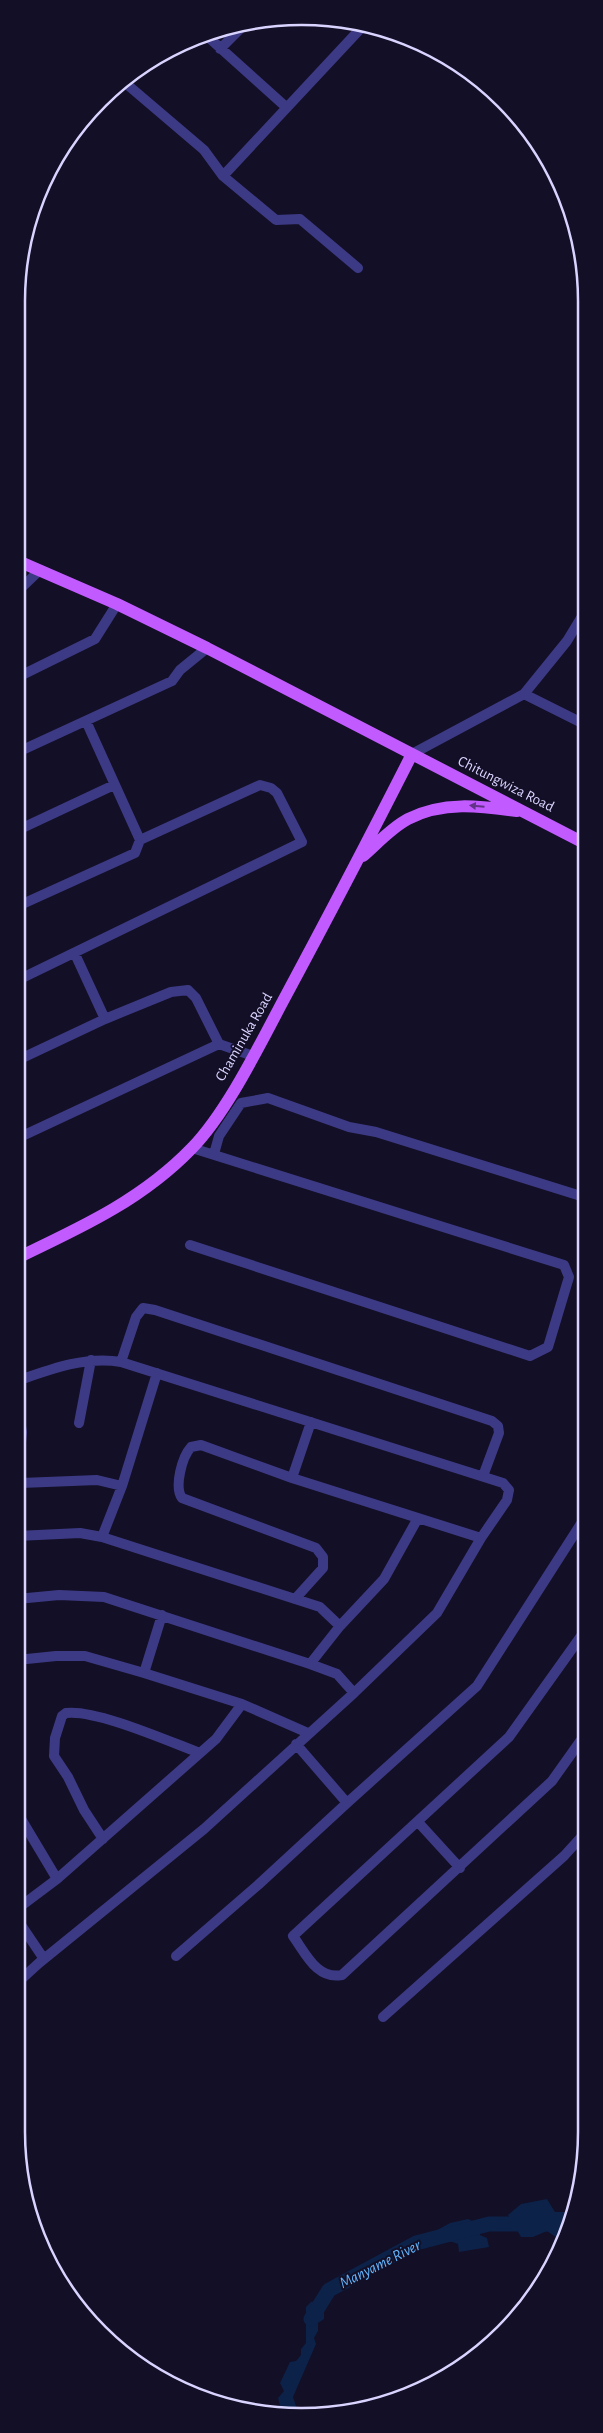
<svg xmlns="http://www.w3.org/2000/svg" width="603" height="2433" viewBox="0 0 603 2433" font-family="'Alegreya Sans',sans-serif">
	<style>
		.water { fill: #0c2248 }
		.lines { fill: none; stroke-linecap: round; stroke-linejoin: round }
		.river { stroke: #0c2248; stroke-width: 15 }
		.minor { stroke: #3d3a85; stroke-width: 10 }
		.major { stroke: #c25bff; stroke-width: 12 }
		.oneway { fill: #623188 }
		.labels { text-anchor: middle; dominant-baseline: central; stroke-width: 4; stroke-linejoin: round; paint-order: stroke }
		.street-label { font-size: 15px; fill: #d9d4ff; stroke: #130f26 }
		.water-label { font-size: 16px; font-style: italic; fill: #62b6ff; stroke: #130f26 }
		.rim { fill: none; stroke: #d9d4ff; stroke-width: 2.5 }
	</style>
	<rect width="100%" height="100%" fill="#130f26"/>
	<!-- water -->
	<path class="water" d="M547 2199 555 2212H570L560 2240 547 2231 533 2237H521L508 2215 521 2204Z
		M468 2219 476 2223 480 2235 487 2238 489 2247 459 2252 458 2244C448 2240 440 2240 430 2243V2234L450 2223Z
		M319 2300 324 2307V2319L318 2323V2331L314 2338 316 2344 293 2397 299 2415 283 2416 278 2398 284 2391 280 2383 290 2362 296 2361 301 2355V2349L306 2343V2307L311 2302Z"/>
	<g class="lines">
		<!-- river -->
		<path class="river" d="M311 2319 329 2290 416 2243 489 2224H566"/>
		<!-- minor -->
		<path class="minor" d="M207 36 286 107
			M220 49 244 25
			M123 81 204 150 223 176 276 220 300 219 358 268
			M223 176 363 26
			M18 591 40 570
			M18 677 95 639 117 604
			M524 694 584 724
			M18 752 172 681 180 670 207 648
			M412 754 524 694 567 641 584 613
			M18 830 114 785
			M18 906 135 853 140 840 86 721
			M75 954 105 1019
			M18 980 302 842 277 793 271 788 260 785 140 840
			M18 1060 105 1019 171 992 188 990 196 998 219 1044 253 1056
			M18 1138 219 1044
			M214 1154 219 1136 241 1103 268 1098 349 1127 376 1132 584 1197
			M190 1245 530 1356 548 1347 569 1277 564 1265 192 1148
			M121 1362 136 1317 143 1308 155 1310 492 1421 498 1426 499 1433 483 1476
			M17 1403 22 1432 18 1474 21 1483 97 1480 122 1486
			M79 1423 91 1360
			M292 1478 311 1422
			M17 1536 80 1533 102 1537 320 1607 340 1626
			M102 1537 122 1486 157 1373
			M17 1587 18 1599
			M17 1599 59 1595 104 1597 310 1664 337 1674 354 1693
			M295 1599 323 1568V1557L316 1548 182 1498C174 1487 182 1457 191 1447L201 1445 292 1478 481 1538
			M17 1660 56 1656H85L144 1673 162 1615
			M310 1664 340 1626 384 1579 418 1518
			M144 1673 242 1704 308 1733
			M584 1736 552 1781 342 1975C317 1980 306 1954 293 1936L509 1737 584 1632
			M296 1744 347 1803 477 1686 584 1519
			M17 1812 57 1879
			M418 1822 460 1868
			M103 1839 84 1810 68 1777 54 1756 55 1738 62 1716 66 1713C96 1709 170 1742 200 1753
			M17 1909 57 1879 216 1739 242 1704
			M17 1919 44 1959
			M176 1956 258 1885 347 1803
			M16 1984 39 1963 204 1829 354 1693 437 1613 481 1538 507 1500 509 1490 503 1483 121 1362C85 1356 51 1369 17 1381
			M383 2017 564 1856 584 1834"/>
		<!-- major -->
		<path class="major" d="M18 561 117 604 207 648 584 843
			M363 856C377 844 391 828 408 819 443 801 480 806 517 811
			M17 1258C80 1228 142 1200 192 1148 227 1112 259 1046 283 1001 327 919 370 837 412 754"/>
	</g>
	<!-- one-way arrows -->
	<defs><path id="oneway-solid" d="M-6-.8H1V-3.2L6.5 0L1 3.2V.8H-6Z" transform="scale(1.25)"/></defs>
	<use class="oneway" href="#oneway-solid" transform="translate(477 806) rotate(-175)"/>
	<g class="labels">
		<!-- street labels -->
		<g class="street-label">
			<text transform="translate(506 784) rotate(27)">Chitungwiza Road</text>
			<text transform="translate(244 1037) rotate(-60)">Chaminuka Road</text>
		</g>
		<!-- water labels -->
		<g class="water-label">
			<text transform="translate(380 2264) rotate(-27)">Manyame River</text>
		</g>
	</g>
	<!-- crop -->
	<path d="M0 0H603V2433H0ZM301 25H302A276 276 0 0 1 578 301V2132A276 276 0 0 1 302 2408H301A276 276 0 0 1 25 2132V301A276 276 0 0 1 301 25Z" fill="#130f26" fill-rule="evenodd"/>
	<path class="rim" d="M301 25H302A276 276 0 0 1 578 301V2132A276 276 0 0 1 302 2408H301A276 276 0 0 1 25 2132V301A276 276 0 0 1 301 25Z"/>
</svg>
